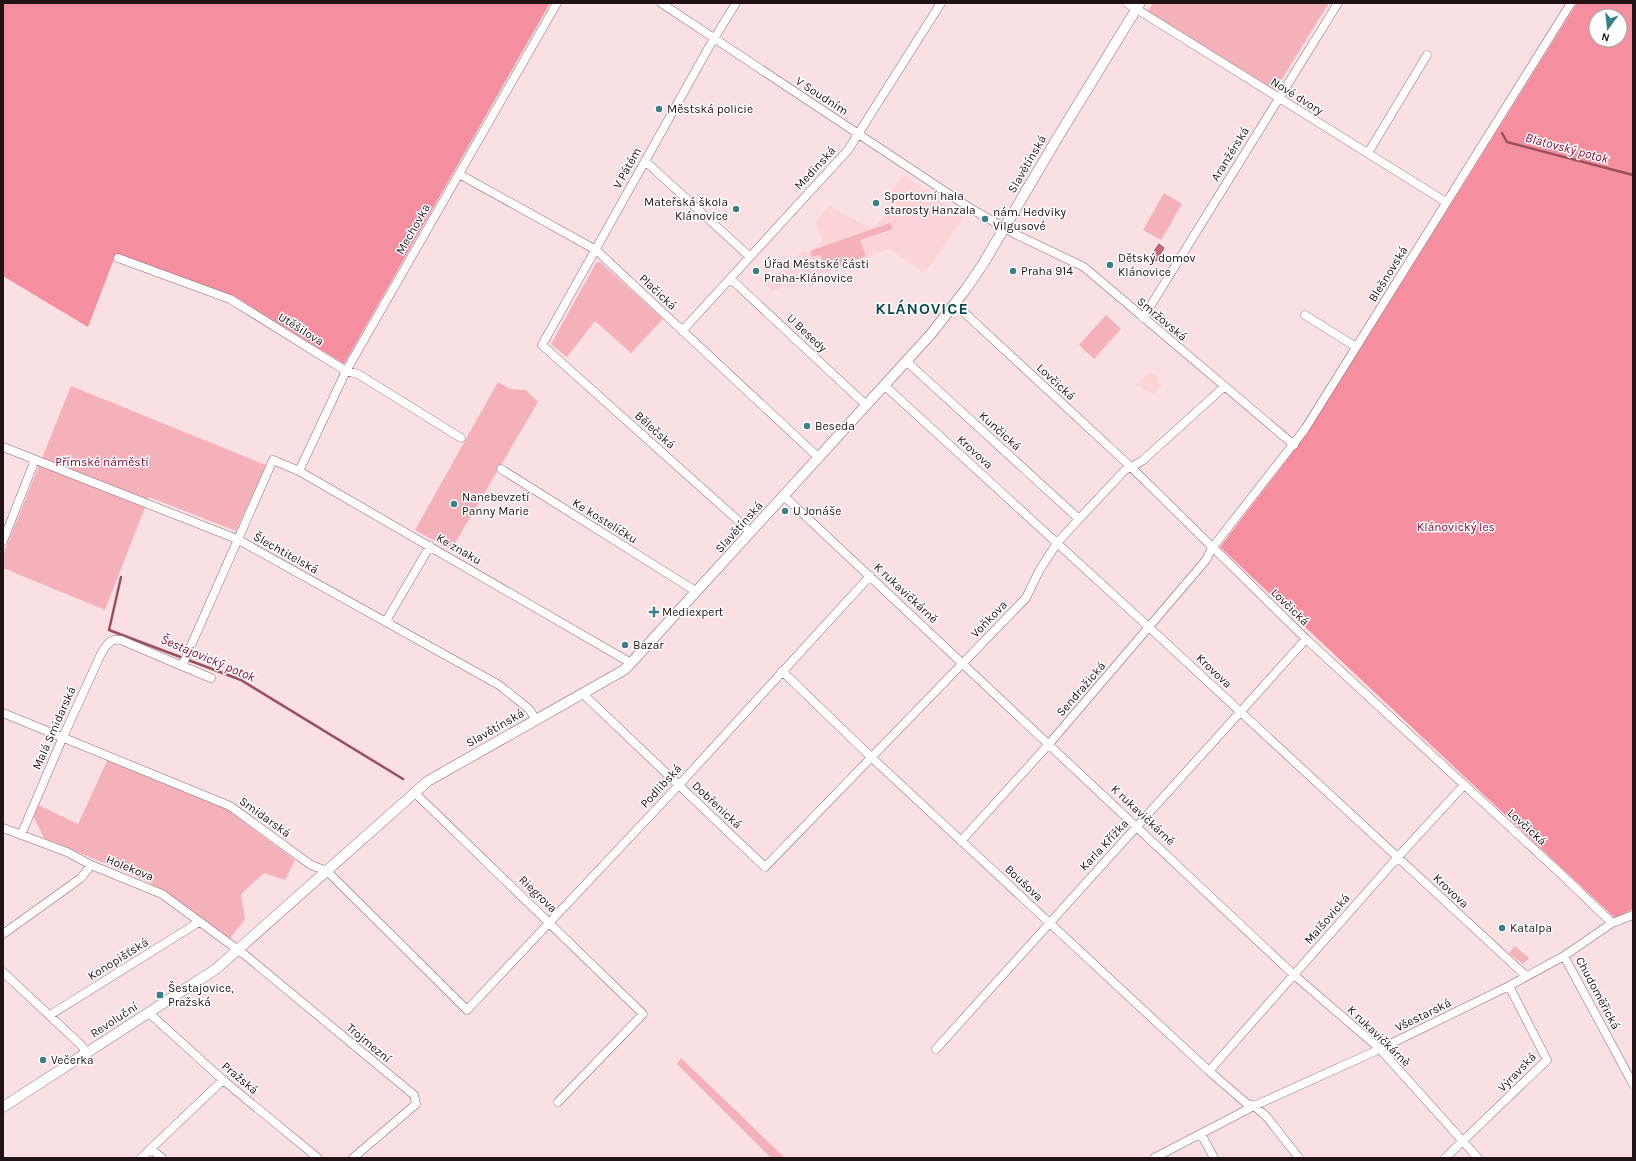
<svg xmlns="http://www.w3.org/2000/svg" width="1636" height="1161" viewBox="0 0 1636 1161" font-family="Karla,sans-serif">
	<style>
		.built { fill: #fcd4d8 }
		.green { fill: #f4b1ba }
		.forest { fill: #f58e9e; fill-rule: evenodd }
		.water { fill: #cd6a7b; stroke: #99505c }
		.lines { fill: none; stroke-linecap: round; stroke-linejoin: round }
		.stream { stroke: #99505c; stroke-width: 2.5 }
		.minor-casing { stroke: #8e696e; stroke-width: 9 }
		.tertiary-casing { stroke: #8e696e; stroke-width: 11 }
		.minor { stroke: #fff; stroke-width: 8 }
		.tertiary { stroke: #fff; stroke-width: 10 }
		.poi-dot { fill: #39808b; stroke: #fff; stroke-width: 1.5 }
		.labels { text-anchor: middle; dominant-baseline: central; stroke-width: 3; stroke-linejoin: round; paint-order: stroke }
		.street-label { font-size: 12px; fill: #211315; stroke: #fff }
		.poi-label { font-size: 12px; fill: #211315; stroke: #fff; text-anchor: start }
		.park-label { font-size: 12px; fill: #850633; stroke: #fff }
		.water-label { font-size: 13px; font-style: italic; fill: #8b0f37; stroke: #fff }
		.district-label { font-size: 16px; font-weight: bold; letter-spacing: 1px; fill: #0c4a52; stroke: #fff }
	</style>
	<rect width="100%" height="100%" fill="#fae0e3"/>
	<!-- built -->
	<path class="built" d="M904 175 964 216 930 266 923 272 889 249 772 291 762 280 773 276 784 269 803 251 808 253 821 243 822 239 815 222 829 206 870 228 874 227 885 215 889 207 891 191Z
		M1150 372 1156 375 1159 380 1157 382 1162 385 1153 394 1144 389 1143 390 1140 385 1138 387 1136 385Z"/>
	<!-- green -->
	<path class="green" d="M1153 3H1329L1275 90 1148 11Z
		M1164 193 1182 204 1161 240 1143 230Z
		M890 223 893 229 860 240 866 256 826 271 820 255 812 257 810 251Z
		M600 262 663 319 631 353 595 321 567 357 551 344 596 263Z
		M1106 315 1121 329 1094 359 1079 345Z
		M498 382 510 389 526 390 538 402 451 550 415 530Z
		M71 386 266 465 236 531 149 497 105 610 3 568V555Z
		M108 759 224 807 295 860 285 880 264 873 241 894 245 919 229 940 149 882 44 838 34 818 36 804 78 824Z
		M1515 946 1529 958 1523 964 1509 953Z
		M681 1058 785 1158H771L677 1064Z"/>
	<!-- forest -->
	<path class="forest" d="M3 3H550L344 364 234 296 125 257 115 256 88 327 3 276Z
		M1577 3H1633V909L1615 918 1220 547 1308 432ZM1596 16H1620V40H1596Z"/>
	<!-- water -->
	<path class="water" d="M1159 244 1164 248 1156 261 1150 257Z"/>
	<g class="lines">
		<!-- stream -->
		<path class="stream" d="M1502 133 1507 142 1633 175
			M121 577 109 630 241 680 403 779"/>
		<defs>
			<path id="minor" d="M661 3 970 208 1017 235 1084 267 1294 445
				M736 3 709 47 542 345 751 532
				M1127 3 1446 202
				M1368 153 1427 55
				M645 161 750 257
				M459 174 596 250 819 458
				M118 258 230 299 346 371 358 374 461 438
				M731 279 866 405
				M955 304 1131 467 1306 639 1561 874 1612 923
				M1305 315 1356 347
				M1143 318 1338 3
				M682 331 848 150 941 3
				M906 361 1079 519
				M884 385 1152 630 1526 976
				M3 447 237 539 499 685 529 709 536 720
				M501 469 697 592
				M299 471 346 371 557 3
				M784 496 1294 975 1380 1049 1478 1158
				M3 541 35 460
				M386 621 430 546
				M182 666 211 678
				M782 671 871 757 1209 1071 1246 1103 1254 1106 1266 1116 1299 1158
				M583 694 765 867 1026 598 1039 571 1057 543 1079 519 1125 470 1142 461 1225 386
				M3 713 230 806 311 865 327 871 467 1010 679 785 870 576
				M415 793 643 1014 558 1102
				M3 828 67 852 91 865 162 894 245 955 414 1095 416 1104 353 1158
				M21 835 63 737 101 654C106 645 110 638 121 640L182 666 273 460 299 471 631 663
				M961 841 1049 744 1206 560 1212 548 1305 429 1571 3
				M3 934 81 878 91 865
				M1564 956 1633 1084
				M3 972 81 1045 87 1053
				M149 1013 223 1080 318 1158
				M50 1015 199 922
				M936 1049 1306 639
				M1209 1071 1397 858 1464 785
				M1201 1134 1214 1158
				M151 1149 162 1158
				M141 1158 223 1080
				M1154 1158 1254 1106 1380 1049 1509 986 1564 956 1612 923 1633 915
				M1445 1158 1547 1060 1509 986"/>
			<path id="tertiary" d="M3 1107 216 969 428 781 624 670 631 663 931 334 966 289 983 264 1058 137 1140 3"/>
		</defs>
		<!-- minor casing -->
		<use href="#minor" class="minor-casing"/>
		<!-- tertiary casing -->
		<use href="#tertiary" class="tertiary-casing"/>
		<!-- minor -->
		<use href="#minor" class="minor"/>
		<!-- tertiary -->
		<use href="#tertiary" class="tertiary"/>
	</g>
	<!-- markers -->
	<g class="poi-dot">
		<circle cx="659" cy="109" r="4"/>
		<circle cx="876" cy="203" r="4"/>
		<circle cx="736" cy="209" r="4"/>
		<circle cx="985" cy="219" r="4"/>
		<circle cx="1110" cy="265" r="4"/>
		<circle cx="756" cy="271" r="4"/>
		<circle cx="1013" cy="271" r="4"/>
		<circle cx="807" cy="426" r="4"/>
		<circle cx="454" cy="504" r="4"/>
		<circle cx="785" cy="511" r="4"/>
		<path d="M652 606h4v4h4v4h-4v4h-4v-4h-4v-4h4z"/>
		<circle cx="625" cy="645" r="4"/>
		<circle cx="1502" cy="928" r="4"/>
		<rect x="156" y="991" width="8" height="8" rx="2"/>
		<circle cx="43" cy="1060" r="4"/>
	</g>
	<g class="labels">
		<!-- street labels -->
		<g class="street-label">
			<text transform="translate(822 96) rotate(33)">V Soudním</text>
			<text transform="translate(1297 96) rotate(32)">Nové dvory</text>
			<text transform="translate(1230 154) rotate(-58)">Aranžérská</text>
			<text transform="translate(1027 164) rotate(-60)">Slavětínská</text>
			<text transform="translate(627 168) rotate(-61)">V Pátém</text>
			<text transform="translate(815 168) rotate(-47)">Medinská</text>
			<text transform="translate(413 229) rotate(-60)">Mechovka</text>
			<text transform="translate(1388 274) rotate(-58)">Blešnovská</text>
			<text transform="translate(658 292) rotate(43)">Plačická</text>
			<text transform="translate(1162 319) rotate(40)">Smržovská</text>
			<text transform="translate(301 329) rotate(32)">Utěšilova</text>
			<text transform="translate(807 333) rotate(43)">U Besedy</text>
			<text transform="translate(1056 382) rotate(43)">Lovčická</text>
			<text transform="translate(655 430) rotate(42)">Bělečská</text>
			<text transform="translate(1000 431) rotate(42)">Kunčická</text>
			<text transform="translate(975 452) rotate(42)">Krovova</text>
			<text transform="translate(605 521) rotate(32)">Ke kostelíčku</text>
			<text transform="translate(739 527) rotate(-48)">Slavětínská</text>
			<text transform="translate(459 549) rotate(30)">Ke znaku</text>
			<text transform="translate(286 553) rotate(29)">Šlechtitelská</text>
			<text transform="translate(906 593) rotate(43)">K rukavičkárně</text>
			<text transform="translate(1290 607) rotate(44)">Lovčická</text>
			<text transform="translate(989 619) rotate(-46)">Voňkova</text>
			<text transform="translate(1214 671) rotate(43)">Krovova</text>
			<text transform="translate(1081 689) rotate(-49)">Sendražická</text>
			<text transform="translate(54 728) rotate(-66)">Malá Smidarská</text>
			<text transform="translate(495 728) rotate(-30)">Slavětínská</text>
			<text transform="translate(661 786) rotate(-47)">Podlibská</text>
			<text transform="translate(717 805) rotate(43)">Dobřenická</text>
			<text transform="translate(1143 815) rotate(43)">K rukavičkárně</text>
			<text transform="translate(265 817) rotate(36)">Smidarská</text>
			<text transform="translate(1527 827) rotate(42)">Lovčická</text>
			<text transform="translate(1104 845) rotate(-47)">Karla Křížka</text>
			<text transform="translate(130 868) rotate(22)">Holekova</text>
			<text transform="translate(1024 883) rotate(43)">Boušova</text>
			<text transform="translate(1451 891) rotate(43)">Krovova</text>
			<text transform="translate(538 894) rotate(44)">Riegrova</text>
			<text transform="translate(1327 919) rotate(-49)">Malšovická</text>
			<text transform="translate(118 959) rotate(-32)">Konopišťská</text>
			<text transform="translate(1598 993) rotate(62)">Chudoměřická</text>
			<text transform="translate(1423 1015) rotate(-26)">Všestarská</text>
			<text transform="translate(114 1020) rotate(-33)">Revoluční</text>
			<text transform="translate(1379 1036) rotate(44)">K rukavičkárně</text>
			<text transform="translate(369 1043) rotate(40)">Trojmezní</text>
			<text transform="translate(1517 1072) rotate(-46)">Výravská</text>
			<text transform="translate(240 1078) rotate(40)">Pražská</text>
		</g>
		<!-- poi labels -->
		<g class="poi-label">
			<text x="667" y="109">Městská policie</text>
			<text x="884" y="196">Sportovní hala<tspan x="884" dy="14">starosty Hanzala</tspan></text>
			<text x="728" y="202" text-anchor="end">Mateřská škola<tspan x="728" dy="14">Klánovice</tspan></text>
			<text x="993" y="212">nám. Hedviky<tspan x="993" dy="14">Vilgusové</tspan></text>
			<text x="1118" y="258">Dětský domov<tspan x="1118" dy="14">Klánovice</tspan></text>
			<text x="764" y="264">Úřad Městské části<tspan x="764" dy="14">Praha-Klánovice</tspan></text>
			<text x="1021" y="271">Praha 914</text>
			<text x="815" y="426">Beseda</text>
			<text x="462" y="497">Nanebevzetí<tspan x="462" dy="14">Panny Marie</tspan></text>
			<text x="793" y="511">U Jonáše</text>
			<text x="662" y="612">Mediexpert</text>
			<text x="633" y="645">Bazar</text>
			<text x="1510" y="928">Katalpa</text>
			<text x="168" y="988">Šestajovice,<tspan x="168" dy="14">Pražská</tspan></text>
			<text x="51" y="1060">Večerka</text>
		</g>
		<!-- park labels -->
		<g class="park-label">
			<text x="102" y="462">Přímské náměstí</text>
			<text x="1456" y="527">Klánovický les</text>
		</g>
		<!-- water labels -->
		<g class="water-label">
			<text transform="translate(1567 148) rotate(15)">Blatovský potok</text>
			<text transform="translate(208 658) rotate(23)">Šestajovický potok</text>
		</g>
		<!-- district labels -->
		<g class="district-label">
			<text x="922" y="308">KLÁNOVICE</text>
		</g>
	</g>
	<!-- border -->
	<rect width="1636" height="1161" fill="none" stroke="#211315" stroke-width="8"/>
	<!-- north arrow -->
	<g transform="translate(1608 28) rotate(195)"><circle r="19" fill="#ffffff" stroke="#a6a1a1"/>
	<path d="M0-3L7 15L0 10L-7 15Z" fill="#39808b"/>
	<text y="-6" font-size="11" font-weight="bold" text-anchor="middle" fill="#211315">N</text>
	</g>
</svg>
